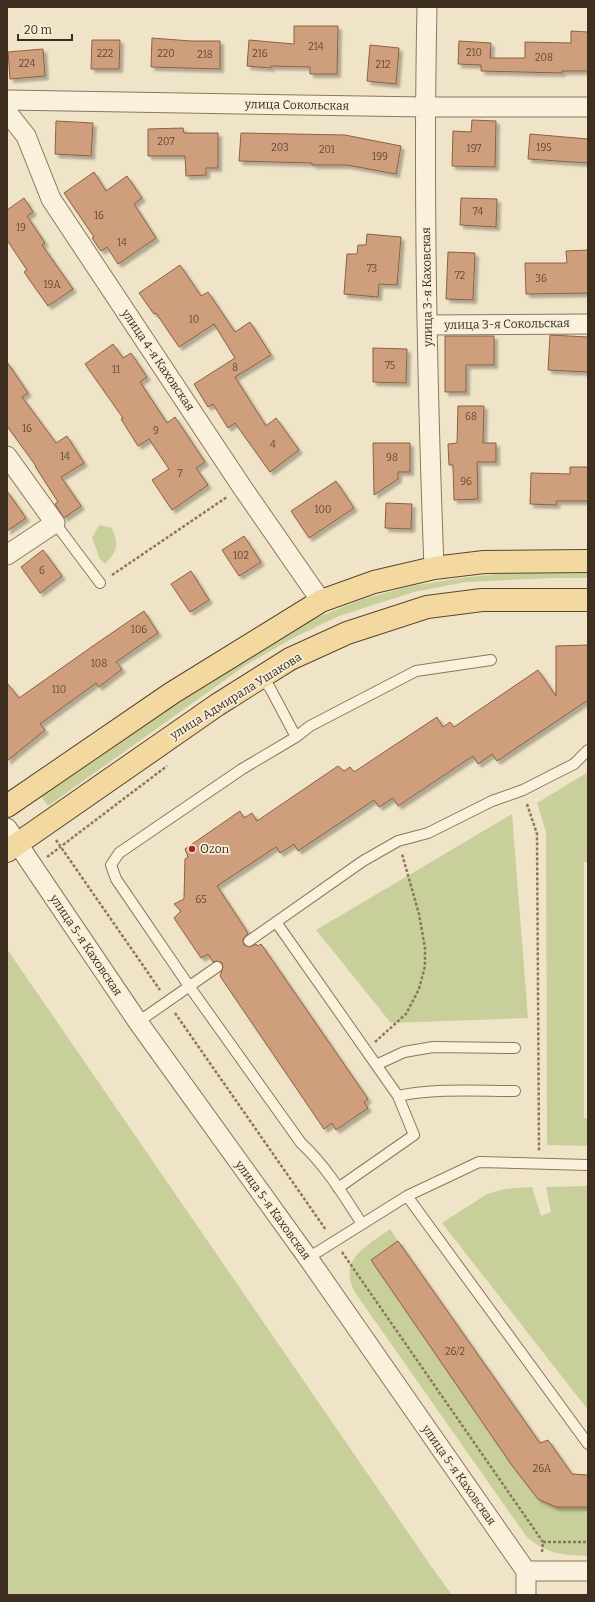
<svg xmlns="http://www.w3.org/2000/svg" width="595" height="1602" viewBox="0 0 595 1602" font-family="Bitter,serif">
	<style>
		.green { fill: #c9cf9b }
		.building { fill: #cf9f7d; stroke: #8d5f41; filter: url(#shadow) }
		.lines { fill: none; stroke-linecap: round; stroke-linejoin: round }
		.lane-casing { stroke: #8d765c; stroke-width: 12 }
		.street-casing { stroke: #8d765c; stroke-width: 21 }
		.primary-casing { stroke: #5b4430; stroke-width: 24 }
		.path { stroke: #8d765c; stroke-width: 2.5; stroke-dasharray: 3 2; stroke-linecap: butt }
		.lane { stroke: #faf1dc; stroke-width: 10 }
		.street { stroke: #faf1dc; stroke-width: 19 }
		.primary { stroke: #f3d9a0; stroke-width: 22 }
		.poi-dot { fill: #9e2a2b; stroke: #f7eed8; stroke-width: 1.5 }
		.labels { text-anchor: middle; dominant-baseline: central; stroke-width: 3.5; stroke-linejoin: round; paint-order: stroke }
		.number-label { font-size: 10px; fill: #624a37 }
		.street-label { font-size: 12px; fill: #3d2e20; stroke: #f7eed8 }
		.poi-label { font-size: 12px; fill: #3d2e20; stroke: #f7eed8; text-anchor: start }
	</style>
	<defs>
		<filter id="shadow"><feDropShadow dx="3.5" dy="3.5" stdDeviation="1" flood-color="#0004"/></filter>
	</defs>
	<rect width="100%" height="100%" fill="#f0e4c8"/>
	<!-- green -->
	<path class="green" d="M99 525 112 528C119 546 118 550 105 564L100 559 92 538Z
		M505 573H588V578H555L466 582 414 592 339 616 291 639 246 665 48 806 40 795 159 713 298 625 363 599 411 586 461 578Z
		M588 772V862H584V1118H588V1146L547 1145 546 832 537 803Z
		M512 814 528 1018 391 1023 316 930Z
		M7 949 431 1566 452 1595H7Z
		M588 1186V1410L442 1223 487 1194 505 1189 532 1187 541 1216 551 1212 546 1187Z
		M390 1229 398 1241 372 1260 538 1499 556 1507H588V1556C562 1555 546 1554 526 1536L356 1294C336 1259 366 1247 390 1229Z"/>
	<!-- building -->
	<path class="building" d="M294 26H338L337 74H310V67L271 66V68L247 66 249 40 294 44Z
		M571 31 588 32V71H562V73L481 71V65L458 64 459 41 491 43 490 58H525V42L571 43Z
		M152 38 191 41H220V69L151 67Z
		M92 40H120L119 69H91Z
		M370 45 399 48 396 84 367 81Z
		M43 49 45 76 10 79 8 52Z
		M472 120 496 121 495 167 452 166 453 131 471 132Z
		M56 121 93 123 91 156 55 154Z
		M183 128 184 133H218V168H206V175L186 176 185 156H148V129Z
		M241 133 345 135 401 146 396 174 347 165H312V163L239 161Z
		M530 134 588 139V163L528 159Z
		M94 172 106 191 127 176 142 198 134 204 156 238 118 264 107 247 101 251 92 238 94 237 64 193Z
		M24 198 33 212 27 216 45 243 42 245 73 289 48 306 24 272 27 270 7 240V210Z
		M461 198 497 199 496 227 460 225Z
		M367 234 401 237 397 285 379 284 378 297 344 294 347 254H357L358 245H366Z
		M588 250V293L526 294 525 263H567L566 251Z
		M448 252 475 253 473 300 446 299Z
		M180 265 201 296 208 292 235 332 250 322 271 355 235 377 266 426 276 418 299 450 270 472 235 423 228 428 213 404 208 407 194 384 235 358 214 324 179 347 156 313 154 314 139 293Z
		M550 335 588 337V372L548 370Z
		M445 336H494V365H466V392H445Z
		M113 344 123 358 131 353 147 377 140 382 167 423 175 417 205 462 196 468 208 485 172 510 152 480 169 469 149 439 138 446 121 419 123 418 85 364Z
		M373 348 407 349 406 383 373 382Z
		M7 362 28 393 22 397 56 443 67 436 84 463 61 477 81 506 64 518 55 504 58 502 35 466H36L7 426Z
		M458 406H484L483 443H496V462H477L478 499 454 500 453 465H449L448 444 457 443Z
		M373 443H410V472H398V479L374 495Z
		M570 467H588V501H557L556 505 530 504 531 473 570 474Z
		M336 481 354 508 309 538 291 511Z
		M7 491 26 518 7 531Z
		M386 503 412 504 411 529 385 528Z
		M244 536 261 562 239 576 222 550Z
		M43 550 62 576 40 593 21 567Z
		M191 571 209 600 190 612 171 584Z
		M144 611 158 633 116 662 122 669 99 687 96 683 40 724 45 730 7 761V683L19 698 100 641Z
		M588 645V700L497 761 492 754 478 764 473 756 398 806 393 798 379 807 374 800 298 851 294 844 280 853 276 847 217 886 248 933 243 939 244 945 249 947 256 944 258 946 261 944 368 1099 364 1102 368 1108 336 1130 332 1123 324 1129 220 976 223 967 222 963 217 961 213 962 208 954 201 958 174 918 181 911 174 904 184 899 185 859 188 857 185 849 240 811 244 818 252 813 257 821 338 766 344 771 350 767 354 772 437 717 443 727 450 722 454 727 538 670 556 696V646Z
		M398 1241 540 1443 548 1440 572 1474 588 1475V1507H556L538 1499 511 1464 371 1260Z"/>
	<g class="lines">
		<defs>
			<path id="lane" d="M55 523 100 583
				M261 677 270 688 296 737
				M276 922 398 1096 414 1135 338 1188
				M249 941 363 861 398 841 428 833 492 801 523 790 574 764 588 750
				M138 1022 217 967
				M376 1065 404 1052 433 1047 515 1048
				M398 1096C436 1088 476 1091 515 1091
				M407 1196 588 1444
				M362 1224C344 1196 326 1166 301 1143L189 986 116 879 111 865 119 853 242 769 296 737 310 726 416 671 491 660
				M308 1258 407 1196 479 1162 588 1165"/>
			<path id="street" d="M427 7C423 194 427 381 434 568
				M7 100 425 107H588
				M7 112 26 136 51 199 242 487 321 601
				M427 325 588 324
				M7 456 55 523 7 555
				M7 828 138 1022 308 1258 526 1571V1595
				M526 1571H588"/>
			<path id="primary" d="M7 806 172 693 321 601 374 582 434 568 484 562 588 561
				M7 851 217 705 290 659 347 633 427 607 482 600H588"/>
		</defs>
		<!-- lane casing -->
		<use href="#lane" class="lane-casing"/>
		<!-- street casing -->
		<use href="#street" class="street-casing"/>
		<!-- primary casing -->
		<use href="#primary" class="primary-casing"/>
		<!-- path -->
		<path class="path" d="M112 575 227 497
			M527 804 537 834 539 1151
			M56 840 160 990
			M47 857 167 766
			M175 1013 326 1230
			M375 1042 406 1014 419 989 425 966V948L419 914 402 854
			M342 1252 543 1542 542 1552
			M543 1542H588"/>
		<!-- lane -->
		<use href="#lane" class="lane"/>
		<!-- street -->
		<use href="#street" class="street"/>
		<!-- primary -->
		<use href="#primary" class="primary"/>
	</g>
	<!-- markers -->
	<circle class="poi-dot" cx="192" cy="849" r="4"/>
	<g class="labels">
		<!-- number labels -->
		<g class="number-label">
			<text x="316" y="47">214</text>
			<text x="474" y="53">210</text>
			<text x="105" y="54">222</text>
			<text x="166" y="54">220</text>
			<text x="260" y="54">216</text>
			<text x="205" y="55">218</text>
			<text x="544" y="58">208</text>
			<text x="27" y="64">224</text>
			<text x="383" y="65">212</text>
			<text x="166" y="142">207</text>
			<text x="280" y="148">203</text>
			<text x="544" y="148">195</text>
			<text x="474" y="149">197</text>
			<text x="327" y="150">201</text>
			<text x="380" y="157">199</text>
			<text x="478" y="212">74</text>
			<text x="99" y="216">16</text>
			<text x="21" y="228">19</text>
			<text x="122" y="243">14</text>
			<text x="372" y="269">73</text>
			<text x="460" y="276">72</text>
			<text x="541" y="279">36</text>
			<text x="52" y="285">19А</text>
			<text x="194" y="320">10</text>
			<text x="390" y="366">75</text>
			<text x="235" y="368">8</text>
			<text x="116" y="370">11</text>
			<text x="471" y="417">68</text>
			<text x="27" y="429">16</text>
			<text x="156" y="431">9</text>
			<text x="273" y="445">4</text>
			<text x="65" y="457">14</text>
			<text x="392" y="458">98</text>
			<text x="180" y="474">7</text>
			<text x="466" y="482">96</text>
			<text x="323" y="510">100</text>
			<text x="241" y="556">102</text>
			<text x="42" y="571">6</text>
			<text x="139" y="630">106</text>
			<text x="99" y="664">108</text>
			<text x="59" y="690">110</text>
			<text x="201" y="900">65</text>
			<text x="455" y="1352">26/2</text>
			<text x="542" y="1469">26А</text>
		</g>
		<!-- street labels -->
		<g class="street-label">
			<text transform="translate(297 105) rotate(1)">улица Сокольская</text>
			<text transform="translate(427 287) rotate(-91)">улица 3-я Каховская</text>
			<text transform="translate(507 324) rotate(-1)">улица 3-я Сокольская</text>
			<text transform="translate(158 360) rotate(56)">улица 4-я Каховская</text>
			<text transform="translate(236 696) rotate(-32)">улица Адмирала Ушакова</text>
			<text transform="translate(86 945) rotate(56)">улица 5-я Каховская</text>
			<text transform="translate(273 1210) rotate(54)">улица 5-я Каховская</text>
			<text transform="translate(459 1475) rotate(55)">улица 5-я Каховская</text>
		</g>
		<!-- poi labels -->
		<g class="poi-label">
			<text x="200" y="849">Ozon</text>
		</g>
	</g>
	<!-- border -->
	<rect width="595" height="1602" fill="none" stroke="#3d2e20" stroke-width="16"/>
	<!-- scale -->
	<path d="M18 34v6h54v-6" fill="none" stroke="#3d2e20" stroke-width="2"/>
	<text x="24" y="34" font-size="12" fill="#3d2e20" stroke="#f7eed8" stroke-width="3" paint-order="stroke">20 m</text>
</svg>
